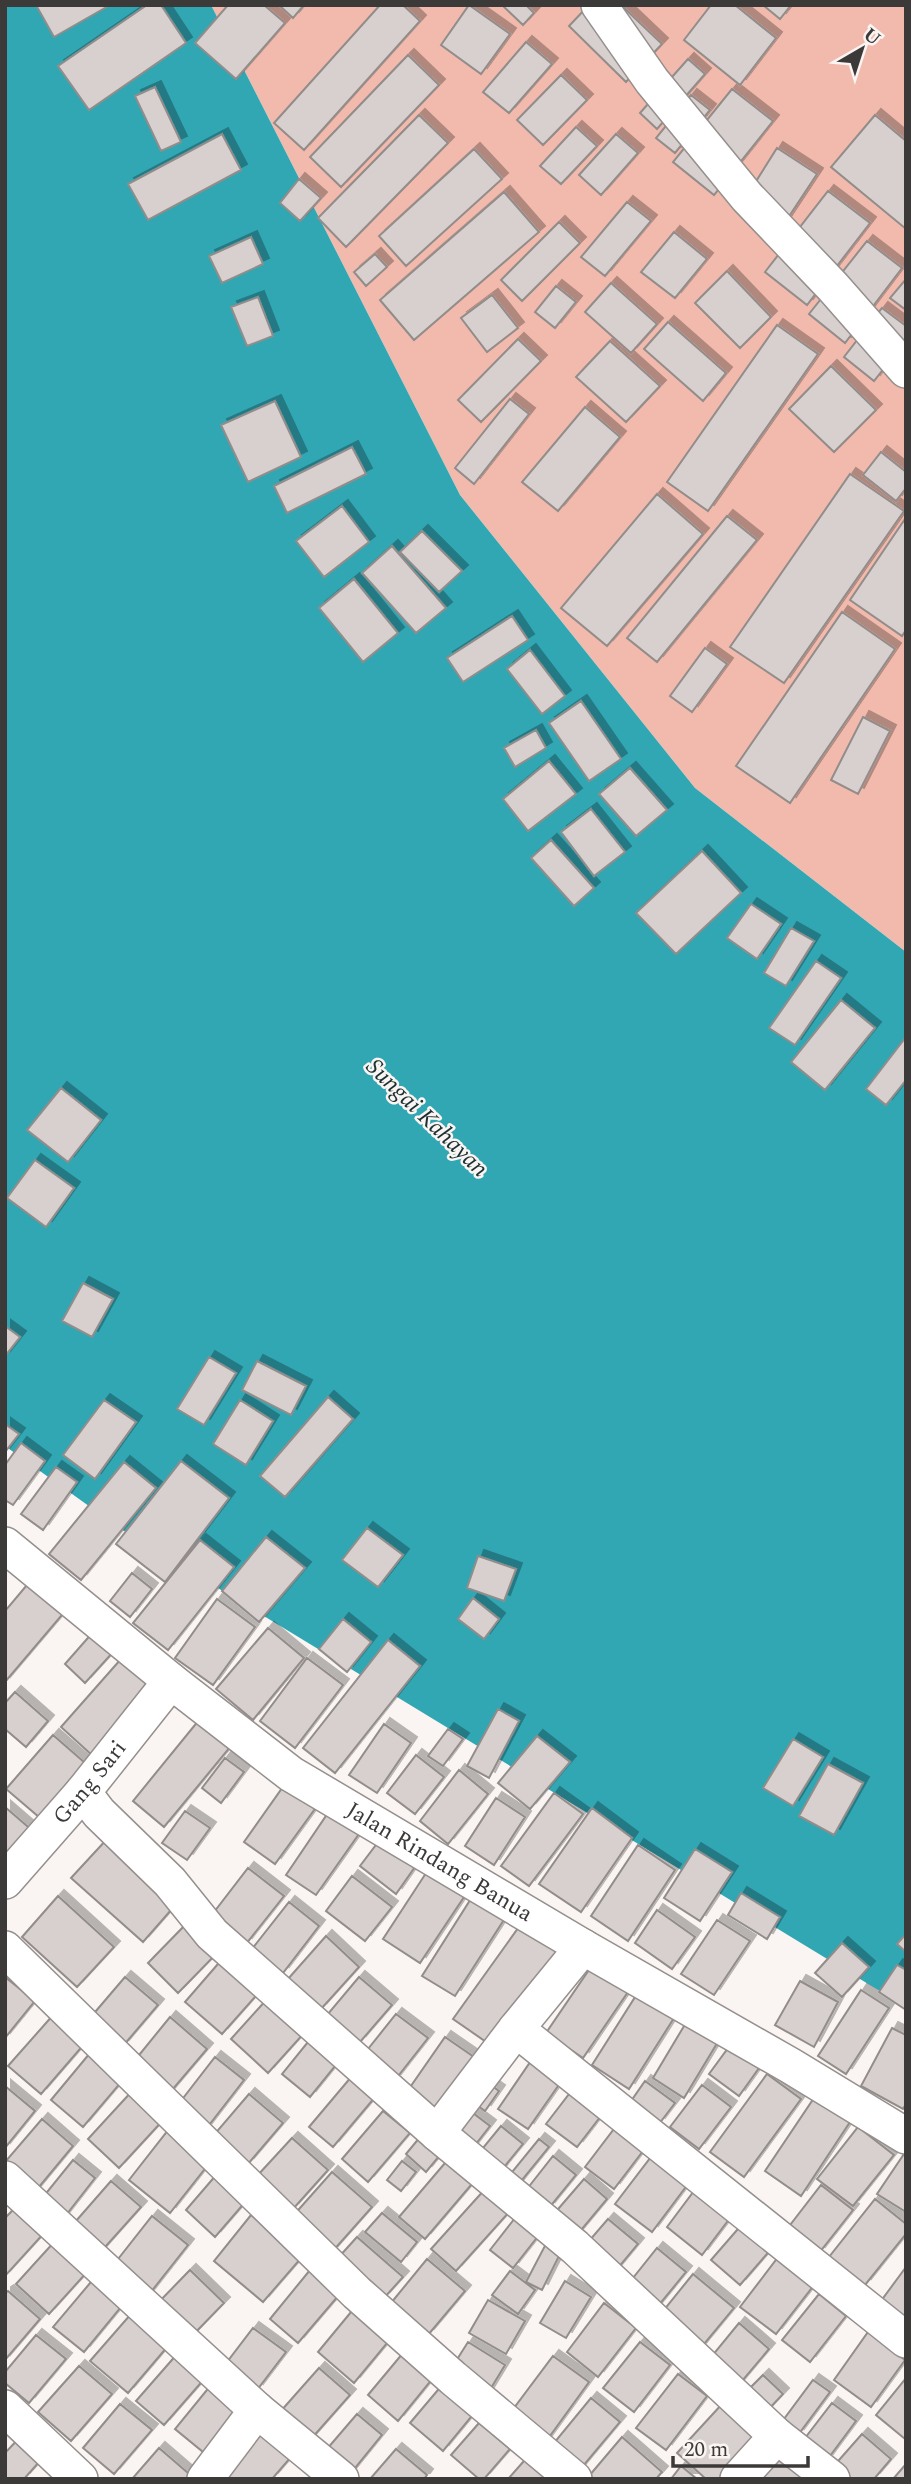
<svg xmlns="http://www.w3.org/2000/svg" width="911" height="2484" viewBox="0 0 911 2484" font-family="Spectral,serif">
	<style>
		.green { fill: #f2baac }
		.water { fill: #31a7b4 }
		.building { fill: #d7d0cf; stroke: #928c8a; stroke-width: 2; filter: url(#shadow) }
		.lines { fill: none; stroke-linecap: round; stroke-linejoin: round }
		.street-casing { stroke: #958f8d; stroke-width: 38 }
		.street { stroke: #fff; stroke-width: 35 }
		.labels { text-anchor: middle; dominant-baseline: central; stroke-width: 5; stroke-linejoin: round; paint-order: stroke }
		.street-label { font-size: 23px; fill: #3c3a39; stroke: #faf4f2 }
		.water-label { font-size: 24px; font-style: italic; fill: #1b3032; stroke: #faf4f2 }
	</style>
	<defs>
		<filter id="shadow"><feDropShadow dx="6" dy="-6" stdDeviation="0" flood-color="#0004"/></filter>
	</defs>
	<rect width="100%" height="100%" fill="#faf4f2"/>
	<!-- green -->
	<path class="green" d="M211 5H906V952L695 788 460 495Z"/>
	<!-- water -->
	<path class="water" d="M5 5H211L460 495 695 788 906 952V2007L121 1529 5 1446Z"/>
	<!-- building -->
	<path class="building" d="M36 5H110L54 37Z
		M147 5H161L186 43 89 110 58 66Z
		M228 5H264L285 23 236 79 195 43Z
		M279 5H304L293 18Z
		M380 5H403L420 21 304 150 274 123Z
		M469 5 510 34 481 74 441 45Z
		M502 5H526L534 13 523 25Z
		M589 5H621L662 44 626 82 569 26Z
		M711 5H735L776 38 740 85 684 40Z
		M763 5H791L780 19Z
		M526 42 552 64 509 113 483 92Z
		M408 55 439 85 341 187 310 157Z
		M688 59 705 74 657 129 640 113Z
		M561 75 587 100 543 145 517 120Z
		M155 87 181 142 161 151 135 96Z
		M732 89 773 121 714 195 673 162Z
		M691 95 710 110 675 153 656 138Z
		M419 115 448 143 346 247 318 218Z
		M875 115 906 141V229L831 167Z
		M576 127 597 146 561 184 540 166Z
		M222 134 241 170 148 220 128 184Z
		M616 134 638 153 601 195 579 175Z
		M777 148 817 174 776 236 738 210Z
		M474 149 502 179 406 266 379 236Z
		M299 179 321 198 300 221 280 203Z
		M828 191 870 223 807 305 765 272Z
		M504 192 539 232 414 340 380 300Z
		M627 202 651 221 605 276 581 257Z
		M559 222 580 243 522 301 501 280Z
		M674 232 707 259 675 298 641 272Z
		M251 237 263 264 222 283 209 256Z
		M867 241 902 268 845 343 809 314Z
		M375 254 387 267 366 286 354 272Z
		M727 271 771 317 740 348 695 303Z
		M906 279V310L890 298Z
		M611 283 657 324 631 353 585 312Z
		M556 286 576 302 555 328 535 312Z
		M492 295 518 328 487 352 461 318Z
		M258 297 273 336 247 346 231 307Z
		M882 308 906 326V340L874 381 844 357Z
		M668 322 726 373 703 401 644 349Z
		M777 325 818 354 708 511 667 482Z
		M518 339 541 361 481 422 458 400Z
		M610 341 660 386 626 422 576 377Z
		M831 366 876 410 834 452 789 409Z
		M510 399 529 414 474 484 455 468Z
		M275 401 301 457 248 482 221 425Z
		M585 407 620 437 558 511 522 482Z
		M352 447 366 474 287 513 274 486Z
		M881 452 906 472V488L896 501 863 475Z
		M850 474 904 511 784 683 730 647Z
		M657 494 703 534 607 646 561 608Z
		M342 506 369 542 324 577 296 541Z
		M727 516 757 540 657 662 627 638Z
		M905 519 906 630 902 636 850 600Z
		M422 531 462 571 439 592 400 552Z
		M392 546 446 608 416 633 362 573Z
		M354 579 398 633 363 662 319 608Z
		M842 612 895 649 790 803 736 766Z
		M512 616 528 640 463 682 447 658Z
		M705 648 727 664 692 712 670 696Z
		M530 650 565 696 542 714 507 669Z
		M581 701 621 759 589 781 549 723Z
		M863 717 890 731 858 794 831 780Z
		M536 730 546 748 515 767 504 748Z
		M549 761 576 794 528 831 503 799Z
		M630 768 667 810 636 836 599 794Z
		M591 809 625 852 594 876 561 832Z
		M551 840 594 888 574 906 531 858Z
		M702 851 741 893 676 954 636 913Z
		M751 904 781 924 757 959 727 938Z
		M791 928 814 941 786 986 764 973Z
		M816 961 841 978 795 1045 769 1028Z
		M841 1000 875 1028 825 1090 791 1062Z
		M906 1037V1080L886 1105 866 1089Z
		M61 1088 101 1120 68 1162 27 1130Z
		M35 1160 74 1188 46 1227 7 1198Z
		M83 1283 113 1299 92 1337 62 1321Z
		M5 1326 20 1337 5 1356Z
		M209 1357 236 1373 204 1425 177 1409Z
		M257 1361 306 1386 291 1415 242 1390Z
		M328 1397 353 1419 285 1497 260 1476Z
		M104 1400 136 1422 95 1479 63 1455Z
		M240 1400 273 1421 246 1465 213 1444Z
		M5 1424 19 1434 5 1452Z
		M21 1443 45 1461 13 1505 5 1500V1465Z
		M181 1461 229 1498 165 1582 116 1544Z
		M124 1462 156 1488 81 1580 49 1554Z
		M56 1467 77 1482 43 1530 21 1514Z
		M367 1528 403 1555 378 1587 342 1560Z
		M266 1537 305 1568 259 1622 222 1591Z
		M200 1540 234 1567 168 1650 133 1623Z
		M478 1556 516 1569 504 1601 467 1588Z
		M132 1573 152 1589 130 1617 110 1601Z
		M32 1579 67 1609 5 1682V1611Z
		M473 1598 499 1619 484 1639 458 1619Z
		M217 1599 255 1627 213 1685 175 1658Z
		M343 1619 371 1642 347 1672 319 1649Z
		M268 1628 304 1658 253 1720 216 1689Z
		M94 1631 115 1650 85 1683 65 1664Z
		M388 1640 420 1666 335 1773 303 1748Z
		M307 1658 343 1685 295 1748 260 1721Z
		M121 1659 155 1689 94 1757 61 1727Z
		M15 1692 48 1721 26 1747 5 1729V1703Z
		M498 1709 519 1721 489 1778 467 1766Z
		M199 1720 231 1746 164 1827 133 1801Z
		M384 1724 411 1743 377 1793 349 1775Z
		M448 1729 463 1739 443 1766 428 1756Z
		M53 1735 92 1769 46 1823 6 1789Z
		M537 1736 570 1762 530 1809 498 1783Z
		M793 1739 823 1757 793 1806 763 1788Z
		M416 1755 444 1777 415 1814 387 1793Z
		M225 1758 244 1772 221 1803 202 1788Z
		M828 1764 863 1783 834 1835 799 1816Z
		M459 1770 488 1794 448 1844 420 1821Z
		M285 1784 317 1806 275 1864 244 1842Z
		M554 1793 583 1814 529 1886 501 1866Z
		M496 1798 525 1817 494 1865 465 1846Z
		M5 1807 34 1832 5 1866Z
		M592 1808 632 1838 581 1912 539 1884Z
		M330 1810 361 1831 316 1895 286 1875Z
		M185 1811 210 1828 187 1860 162 1843Z
		M382 1837 417 1864 396 1894 360 1866Z
		M108 1838 179 1901 143 1942 71 1878Z
		M638 1845 675 1870 628 1941 591 1916Z
		M695 1849 732 1872 700 1921 664 1898Z
		M248 1868 284 1896 246 1944 211 1916Z
		M428 1870 466 1894 420 1963 383 1939Z
		M352 1876 392 1907 365 1941 326 1911Z
		M741 1893 780 1917 767 1939 728 1915Z
		M474 1894 507 1915 455 1996 422 1976Z
		M58 1896 114 1947 77 1987 22 1937Z
		M289 1902 319 1926 283 1973 252 1949Z
		M657 1910 695 1937 672 1969 635 1943Z
		M191 1919 221 1949 178 1993 148 1963Z
		M717 1920 750 1941 714 1995 681 1974Z
		M521 1924 560 1951 492 2046 453 2019Z
		M906 1934V1952L897 1944Z
		M326 1936 359 1967 321 2009 288 1979Z
		M842 1943 869 1967 842 1997 815 1973Z
		M224 1957 261 1990 222 2034 185 2002Z
		M593 1964 630 1989 583 2058 546 2033Z
		M897 1965 906 1970V2010L879 1992Z
		M5 1977 35 2001 5 2038Z
		M125 1977 158 2005 123 2046 90 2018Z
		M359 1977 392 2005 360 2042 327 2015Z
		M800 1981 838 2002 814 2047 775 2025Z
		M861 1990 889 2008 846 2074 818 2056Z
		M637 1994 674 2018 629 2089 592 2065Z
		M268 1998 305 2032 268 2073 231 2039Z
		M54 2014 86 2042 41 2094 8 2066Z
		M396 2014 428 2038 395 2080 364 2054Z
		M170 2017 207 2049 167 2096 131 2065Z
		M687 2021 719 2040 684 2098 653 2078Z
		M892 2028 906 2035V2104L903 2109 861 2086Z
		M312 2037 340 2060 310 2097 282 2074Z
		M445 2037 474 2057 433 2116 404 2096Z
		M734 2040 764 2061 739 2096 709 2074Z
		M90 2053 123 2080 83 2127 51 2100Z
		M535 2055 565 2076 528 2129 498 2109Z
		M215 2057 244 2080 206 2129 177 2106Z
		M767 2074 801 2099 744 2177 710 2152Z
		M352 2076 376 2096 333 2147 309 2127Z
		M645 2081 675 2103 659 2124 629 2104Z
		M488 2083 499 2091 485 2111 474 2103Z
		M576 2085 607 2108 577 2147 546 2124Z
		M702 2085 731 2107 699 2149 670 2127Z
		M5 2086 35 2111 5 2148Z
		M134 2089 166 2117 119 2168 88 2139Z
		M249 2094 283 2123 248 2164 213 2136Z
		M814 2098 850 2122 801 2196 765 2171Z
		M469 2110 490 2126 472 2149 452 2132Z
		M383 2111 410 2133 368 2182 342 2159Z
		M42 2119 73 2146 34 2193 5 2169V2162Z
		M617 2125 646 2147 614 2189 585 2167Z
		M501 2126 523 2144 500 2172 478 2154Z
		M858 2127 894 2155 853 2206 817 2179Z
		M169 2129 211 2161 170 2213 129 2180Z
		M425 2131 445 2149 426 2172 406 2154Z
		M292 2138 328 2170 293 2209 257 2176Z
		M539 2139 549 2147 518 2185 508 2177Z
		M906 2151V2212L877 2194Z
		M654 2153 691 2180 652 2232 615 2204Z
		M451 2156 477 2178 425 2239 399 2217Z
		M553 2156 576 2175 549 2208 527 2189Z
		M73 2160 95 2178 63 2219 39 2202Z
		M402 2161 416 2172 401 2191 387 2180Z
		M332 2172 372 2207 332 2252 292 2217Z
		M217 2174 247 2200 215 2237 186 2210Z
		M584 2179 607 2199 577 2235 553 2215Z
		M111 2181 141 2207 98 2255 69 2229Z
		M821 2185 853 2210 819 2253 787 2229Z
		M697 2187 733 2214 702 2255 667 2227Z
		M486 2188 511 2210 456 2271 431 2249Z
		M875 2199 906 2224V2234L865 2285 829 2257Z
		M17 2206 45 2232 5 2276V2218Z
		M382 2213 417 2242 401 2262 365 2232Z
		M251 2215 302 2257 263 2302 214 2261Z
		M152 2216 188 2245 147 2297 111 2268Z
		M515 2218 539 2235 513 2268 490 2250Z
		M608 2219 638 2244 613 2274 582 2249Z
		M744 2222 773 2247 740 2285 711 2260Z
		M357 2237 403 2277 384 2298 338 2258Z
		M548 2240 563 2248 542 2290 526 2282Z
		M55 2241 88 2271 49 2314 16 2284Z
		M657 2248 686 2272 654 2311 625 2288Z
		M782 2252 818 2280 776 2334 740 2307Z
		M427 2259 465 2291 428 2335 391 2303Z
		M906 2267V2326L878 2305Z
		M190 2270 224 2303 189 2339 155 2306Z
		M310 2270 339 2295 298 2343 270 2319Z
		M510 2271 535 2290 518 2314 492 2295Z
		M693 2274 734 2308 700 2349 659 2316Z
		M96 2276 126 2301 84 2352 53 2327Z
		M565 2281 591 2297 566 2338 540 2323Z
		M8 2291 40 2319 5 2360V2293Z
		M819 2294 846 2316 810 2362 782 2340Z
		M488 2300 525 2321 506 2354 469 2333Z
		M604 2303 636 2328 598 2377 567 2352Z
		M356 2306 393 2336 354 2383 318 2352Z
		M131 2314 168 2346 128 2393 90 2361Z
		M739 2323 769 2349 737 2387 707 2362Z
		M253 2328 286 2352 257 2390 224 2366Z
		M868 2332 905 2360 871 2407 834 2380Z
		M36 2335 66 2359 29 2403 5 2383V2372Z
		M468 2342 505 2365 488 2393 451 2369Z
		M640 2342 670 2365 634 2412 603 2388Z
		M408 2347 438 2372 398 2421 368 2395Z
		M178 2353 206 2377 164 2425 136 2401Z
		M553 2356 589 2382 542 2447 505 2420Z
		M79 2366 112 2394 71 2441 38 2412Z
		M319 2368 350 2395 311 2439 280 2412Z
		M678 2374 707 2396 666 2450 636 2428Z
		M763 2375 783 2394 766 2412 746 2392Z
		M906 2378V2438L905 2439 876 2415Z
		M813 2380 830 2392 798 2435 781 2423Z
		M443 2384 476 2411 443 2451 410 2423Z
		M211 2385 244 2411 208 2456 175 2429Z
		M591 2398 620 2422 578 2472 549 2449Z
		M723 2403 763 2439 727 2479H706L677 2453Z
		M832 2403 856 2421 827 2460 802 2442Z
		M120 2404 152 2430 114 2474 83 2448Z
		M357 2414 382 2435 347 2478 321 2456Z
		M479 2423 510 2449 484 2479H479L451 2455Z
		M255 2426 291 2457 272 2479H211Z
		M26 2431 48 2452 24 2479H5V2453Z
		M862 2434 891 2459 874 2479H844L832 2468Z
		M622 2437 662 2472 656 2479H592L589 2476Z
		M159 2448 195 2479H132Z
		M396 2449 427 2475 424 2479H370Z
		M769 2452 804 2479H748Z
		M531 2453 560 2479H508Z
		M906 2464V2479H893Z
		M681 2466 697 2479H671Z"/>
	<g class="lines">
		<defs>
			<g id="street">
				<path d="M599 5 652 81 747 197 833 287 906 370"/>
				<path id="s1" d="M5 1545 171 1681 291 1774 583 1947 791 2066 906 2136"/>
				<path d="M83 1792 99 1813 170 1882 212 1934 437 2133 575 2247 777 2436 832 2479"/>
				<path id="s2" d="M5 1881 83 1792 171 1681"/>
				<path d="M5 1949 357 2293 453 2378 574 2479"/>
				<path d="M516 2029 906 2340"/>
				<path d="M437 2133 516 2029 583 1947"/>
				<path d="M5 2179 257 2410 341 2479"/>
				<path d="M5 2408 80 2479"/>
				<path d="M205 2479 257 2410"/>
				<path d="M738 2479 777 2436"/>
			</g>
		</defs>
		<!-- street casing -->
		<use href="#street" class="street-casing"/>
		<!-- street -->
		<use href="#street" class="street"/>
	</g>
	<g class="labels">
		<!-- street labels -->
		<g class="street-label">
			<text stroke="none"><textPath href="#s2" startOffset="130">Gang Sari</textPath></text>
			<text stroke="none"><textPath href="#s1" startOffset="539">Jalan Rindang Banua</textPath></text>
		</g>
		<!-- water labels -->
		<g class="water-label">
			<text transform="translate(427 1118) rotate(44)">Sungai Kahayan</text>
		</g>
	</g>
	<!-- border -->
	<rect width="911" height="2484" fill="none" stroke="#3c3a39" stroke-width="14"/>
	<!-- north arrow -->
	<g transform="translate(862 49) rotate(39)" stroke="#faf4f2" stroke-width="5" paint-order="stroke">
	<path d="M0-5L12 26L0 18L-12 26Z" fill="#3c3a39"/>
	<text y="-10" font-size="19" font-weight="bold" text-anchor="middle" fill="#3c3a39">U</text>
	</g>
	<!-- scale -->
	<path d="M673 2456v10h135v-10" fill="none" stroke="#3c3a39" stroke-width="3.5"/>
	<text x="684" y="2456" font-size="21" fill="#3c3a39" stroke="#faf4f2" stroke-width="5" paint-order="stroke">20 m</text>
</svg>
